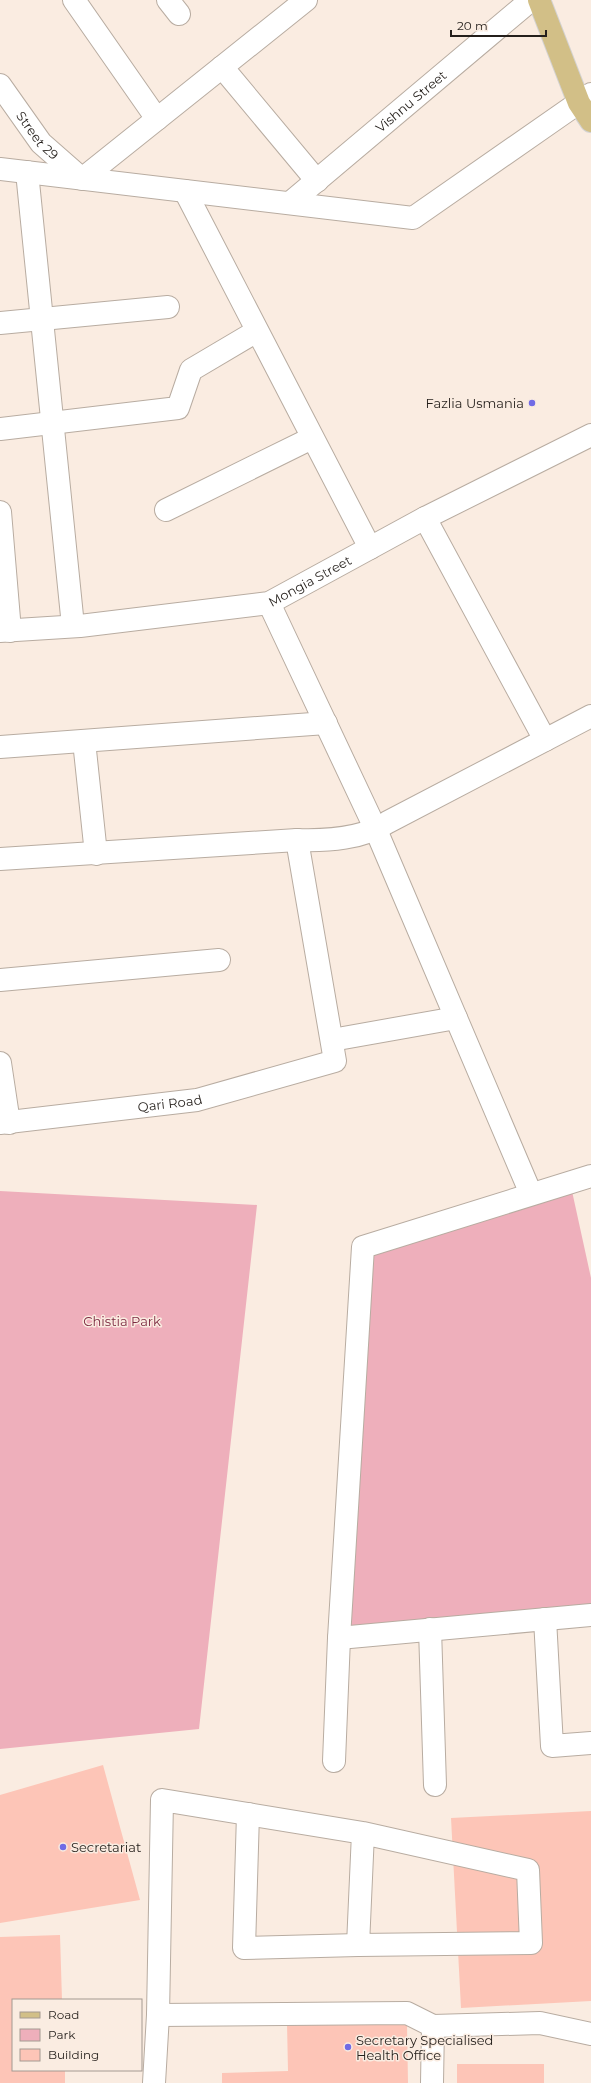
<svg xmlns="http://www.w3.org/2000/svg" width="591" height="2083" viewBox="0 0 591 2083" font-family="Montserrat,sans-serif">
	<style>
		.green { fill: #eeafbb }
		.building { fill: #fdc5b7 }
		.lines { fill: none; stroke-linecap: round; stroke-linejoin: round }
		.minor-casing { stroke: #b8aca1; stroke-width: 24 }
		.major-casing { stroke: #d3d2d1; stroke-width: 24 }
		.minor { stroke: #fff; stroke-width: 22 }
		.major { stroke: #d2bf87; stroke-width: 22 }
		.poi-dot { fill: #716be5; stroke: #faece1; stroke-width: 1.5 }
		.labels { text-anchor: middle; dominant-baseline: central; stroke-width: 3; stroke-linejoin: round; paint-order: stroke }
		.street-label { font-size: 13px; fill: #241f1b; stroke: #faece1 }
		.poi-label { font-size: 13px; fill: #241f1b; stroke: #faece1; text-anchor: start }
		.park-label { font-size: 13px; fill: #7c2a41; stroke: #faece1 }
	</style>
	<rect width="100%" height="100%" fill="#faece1"/>
	<!-- green -->
	<path class="green" d="M570 1182 591 1278V1615L339 1638 363 1247Z
		M0 1191 257 1205 199 1729 0 1749Z"/>
	<!-- building -->
	<path class="building" d="M103 1765 140 1900 0 1923V1795Z
		M591 1811V2001L461 2008 451 1818Z
		M60 1935 62 2000H13V2070H65V2083H0V1937Z
		M287 2023 407 2024 408 2083H222V2073L288 2071Z
		M457 2064H544V2083H457Z"/>
	<g class="lines">
		<defs>
			<g id="minor">
				<path d="M74 0 157 119"/>
				<path d="M168 0 179 14"/>
				<path d="M222 67 317 181"/>
				<path id="s1" d="M0 85 41 143 82 179 306 0"/>
				<path d="M0 169 413 218 591 94"/>
				<path d="M27 172 73 626"/>
				<path d="M185 191 370 548"/>
				<path id="s2" d="M290 203 531 0"/>
				<path d="M0 323 168 307"/>
				<path d="M0 429 178 408 191 370 257 331"/>
				<path d="M166 510 312 438"/>
				<path d="M0 512 10 631"/>
				<path d="M425 518 545 740"/>
				<path d="M269 603 376 830 531 1194"/>
				<path id="s3" d="M0 631 80 626 269 603 425 518 591 435"/>
				<path d="M84 741 96 854"/>
				<path d="M0 747 326 723"/>
				<path d="M0 859 297 840C328 841 363 839 388 822L591 716"/>
				<path d="M0 980 219 960"/>
				<path d="M332 1040 456 1018"/>
				<path d="M0 1063 9 1123"/>
				<path id="s4" d="M0 1123 197 1100 335 1061 297 840"/>
				<path d="M545 1619 552 1746 591 1743"/>
				<path d="M430 1629 435 1785"/>
				<path d="M339 1638 591 1615"/>
				<path d="M334 1761 339 1638 363 1247 591 1176"/>
				<path d="M248 1814 244 1948 358 1945"/>
				<path d="M158 2015 407 2013 433 2026"/>
				<path d="M154 2083 158 2015 162 1800 363 1833 358 1945 531 1943 528 1870 363 1833"/>
				<path d="M432 2083 433 2026 540 2023 591 2034"/>
			</g>
			<path id="major" d="M539 0 579 103 591 121"/>
		</defs>
		<!-- minor casing -->
		<use href="#minor" class="minor-casing"/>
		<!-- major casing -->
		<use href="#major" class="major-casing"/>
		<!-- minor -->
		<use href="#minor" class="minor"/>
		<!-- major -->
		<use href="#major" class="major"/>
	</g>
	<!-- markers -->
	<g class="poi-dot">
		<circle cx="532" cy="403" r="4"/>
		<circle cx="63" cy="1847" r="4"/>
		<circle cx="348" cy="2047" r="4"/>
	</g>
	<g class="labels">
		<!-- street labels -->
		<g class="street-label">
			<text stroke="none"><textPath href="#s2" startOffset="158">Vishnu Street</textPath></text>
			<text stroke="none"><textPath href="#s1" startOffset="63">Street 29</textPath></text>
			<text stroke="none"><textPath href="#s3" startOffset="317">Mongia Street</textPath></text>
			<text stroke="none"><textPath href="#s4" startOffset="171">Qari Road</textPath></text>
		</g>
		<!-- poi labels -->
		<g class="poi-label">
			<text x="524" y="403" text-anchor="end">Fazlia Usmania</text>
			<text x="71" y="1847">Secretariat</text>
			<text x="356" y="2040">Secretary Specialised<tspan x="356" dy="15">Health Office</tspan></text>
		</g>
		<!-- park labels -->
		<g class="park-label">
			<text x="122" y="1321">Chistia Park</text>
		</g>
	</g>
	<!-- legend -->
	<rect x="12" y="1999" width="130" height="72" fill="#faece1" stroke="#a49a92"/>
	<rect x="20" y="2012" width="20" height="6" fill="#d2bf87" stroke="#a49a92"/>
	<text x="48" y="2019" font-size="12" fill="#241f1b">Road</text>
	<rect x="20" y="2029" width="20" height="12" fill="#eeafbb" stroke="#a49a92"/>
	<text x="48" y="2039" font-size="12" fill="#241f1b">Park</text>
	<rect x="20" y="2049" width="20" height="12" fill="#fdc5b7" stroke="#a49a92"/>
	<text x="48" y="2059" font-size="12" fill="#241f1b">Building</text>
	<!-- scale -->
	<path d="M451 30v6h95v-6" fill="none" stroke="#241f1b" stroke-width="2"/>
	<text x="457" y="30" font-size="12" fill="#241f1b" stroke="#faece1" stroke-width="3" paint-order="stroke">20 m</text>
</svg>
